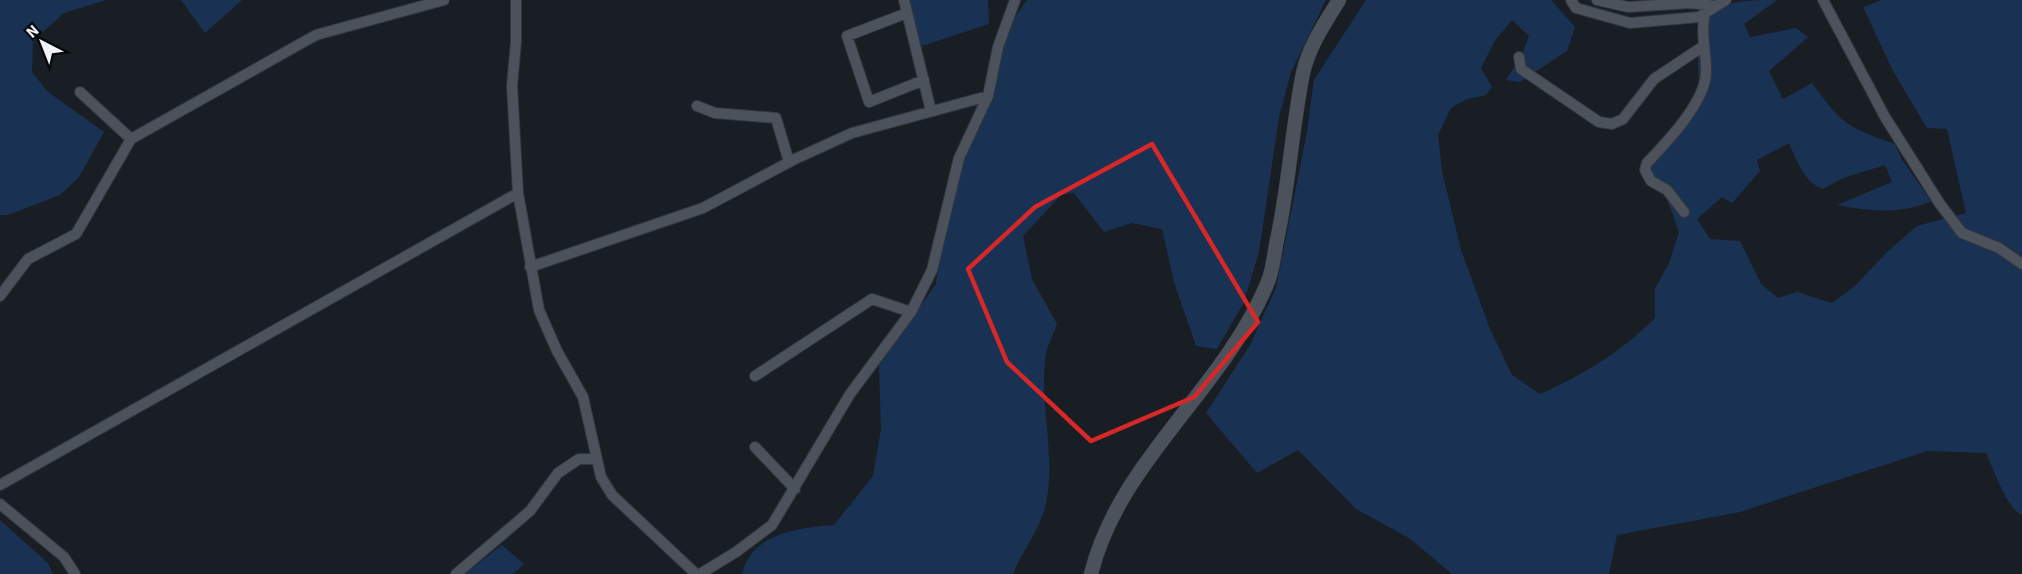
<svg xmlns="http://www.w3.org/2000/svg" width="2022" height="574" viewBox="0 0 2022 574" font-family="'Source Sans 3',sans-serif">
	<style>
		.green { fill: #193253 }
		.lines { fill: none; stroke-linecap: round; stroke-linejoin: round }
		.minor-casing { stroke: #34373d; stroke-width: 12 }
		.tertiary-casing { stroke: #34373d; stroke-width: 15 }
		.minor { stroke: #4c525b; stroke-width: 10 }
		.tertiary { stroke: #4c525b; stroke-width: 14 }
		.marked { fill: none; stroke: #d62828; stroke-width: 4.5; stroke-linejoin: round }
	</style>
	<rect width="100%" height="100%" fill="#191e25"/>
	<!-- green -->
	<path class="green" d="M0 0H106L64 13 33 41 32 72 48 92 104 132 79 177 60 195 8 215H0Z
		M181 0H242L205 33Z
		M903 0H988L989 24 913 49Z
		M1027 0H1326L1291 72 1279 117 1259 252 1244 302 1217 349 1196 346 1174 282 1162 229 1132 223 1104 232 1074 193 1062 194 1023 236 1032 279 1057 324C1053 335 1046 348 1045 360 1040 407 1056 456 1046 503 1040 531 1023 549 1013 574H742C752 533 798 528 834 525L873 476 881 429 879 365 936 284 952 164 984 118 993 96 1007 28Z
		M1366 0H1551L1575 27 1567 51 1520 82 1506 80 1522 54 1529 36 1512 20 1494 42 1481 68 1492 87 1486 95 1467 99 1451 108 1438 135 1442 171 1461 250 1490 329 1512 375 1540 394C1583 375 1621 352 1655 318V289L1669 263 1679 232 1667 199 1647 172C1668 145 1691 119 1698 84 1700 71 1696 56 1699 42 1709 0 1737 0 1777 0L1744 24 1750 37 1796 28 1808 37 1769 71 1783 99 1812 83C1841 123 1847 128 1895 144L1902 160 1931 201C1901 215 1869 211 1837 205L1892 182 1885 165 1843 178 1823 189C1803 182 1797 160 1789 143L1757 160 1760 171 1732 203 1722 197 1697 219 1710 239 1740 241 1761 284 1778 298 1797 292 1832 303 1855 286 1887 252 1917 226 1966 213 1947 129 1927 128 1893 71 1863 7 1882 0H2022V515C2007 509 1993 468 1986 453L1927 451 1740 512 1617 535 1609 574H1452L1409 538 1356 509 1298 450 1257 473 1206 413 1250 345 1276 288 1307 132 1314 80Z
		M0 520 48 563 53 574H0Z
		M502 545 524 564 513 574H465Z"/>
	<g class="lines">
		<defs>
			<path id="minor" d="M516 0V42L512 86 518 193 539 310 557 351 583 397 601 477 612 495 696 574
				M904 0 931 111
				M1571 0 1576 8 1630 23 1699 17 1726 0
				M1597 0 1628 7 1690 3 1716 6
				M1823 0 1885 117 1940 204 1962 233 1999 248 2022 264
				M907 13 847 36 869 102 924 80
				M1519 57 1521 69 1599 122 1612 124 1623 119 1654 79 1702 47
				M80 92 131 139
				M697 106 715 113 776 118 789 162
				M1684 212 1667 190 1651 181 1645 170 1647 163C1668 141 1704 103 1706 74 1707 53 1700 35 1705 13
				M530 267 703 208 795 159 852 133 988 96
				M0 296 28 259 76 234 131 139 316 35 444 0
				M755 376 872 299 911 312
				M755 447 795 489
				M0 485 518 193
				M0 504 64 557 75 574
				M456 574 530 511 558 473 579 459H597
				M700 574 736 552 772 525 850 394 911 312 932 270 959 158 988 96 998 47 1015 0"/>
			<path id="tertiary" d="M1091 574C1119 461 1223 390 1267 284 1273 271 1274 254 1277 240 1289 185 1292 128 1303 73 1309 46 1325 23 1339 0"/>
		</defs>
		<!-- minor casing -->
		<use href="#minor" class="minor-casing"/>
		<!-- tertiary casing -->
		<use href="#tertiary" class="tertiary-casing"/>
		<!-- minor -->
		<use href="#minor" class="minor"/>
		<!-- tertiary -->
		<use href="#tertiary" class="tertiary"/>
	</g>
	<!-- marked area -->
	<path class="marked" d="M1152 144 1258 322 1194 397 1091 441 1007 362 968 269 1035 207Z"/>
	<!-- north arrow -->
	<g transform="translate(42 42) rotate(318)" stroke="#06080b" stroke-width="4.5" paint-order="stroke">
	<path d="M0-4.5L10 22L0 15L-10 22Z" fill="#f0f4f9"/>
	<text y="-9" font-size="16" font-weight="bold" text-anchor="middle" fill="#f0f4f9">N</text>
	</g>
</svg>
